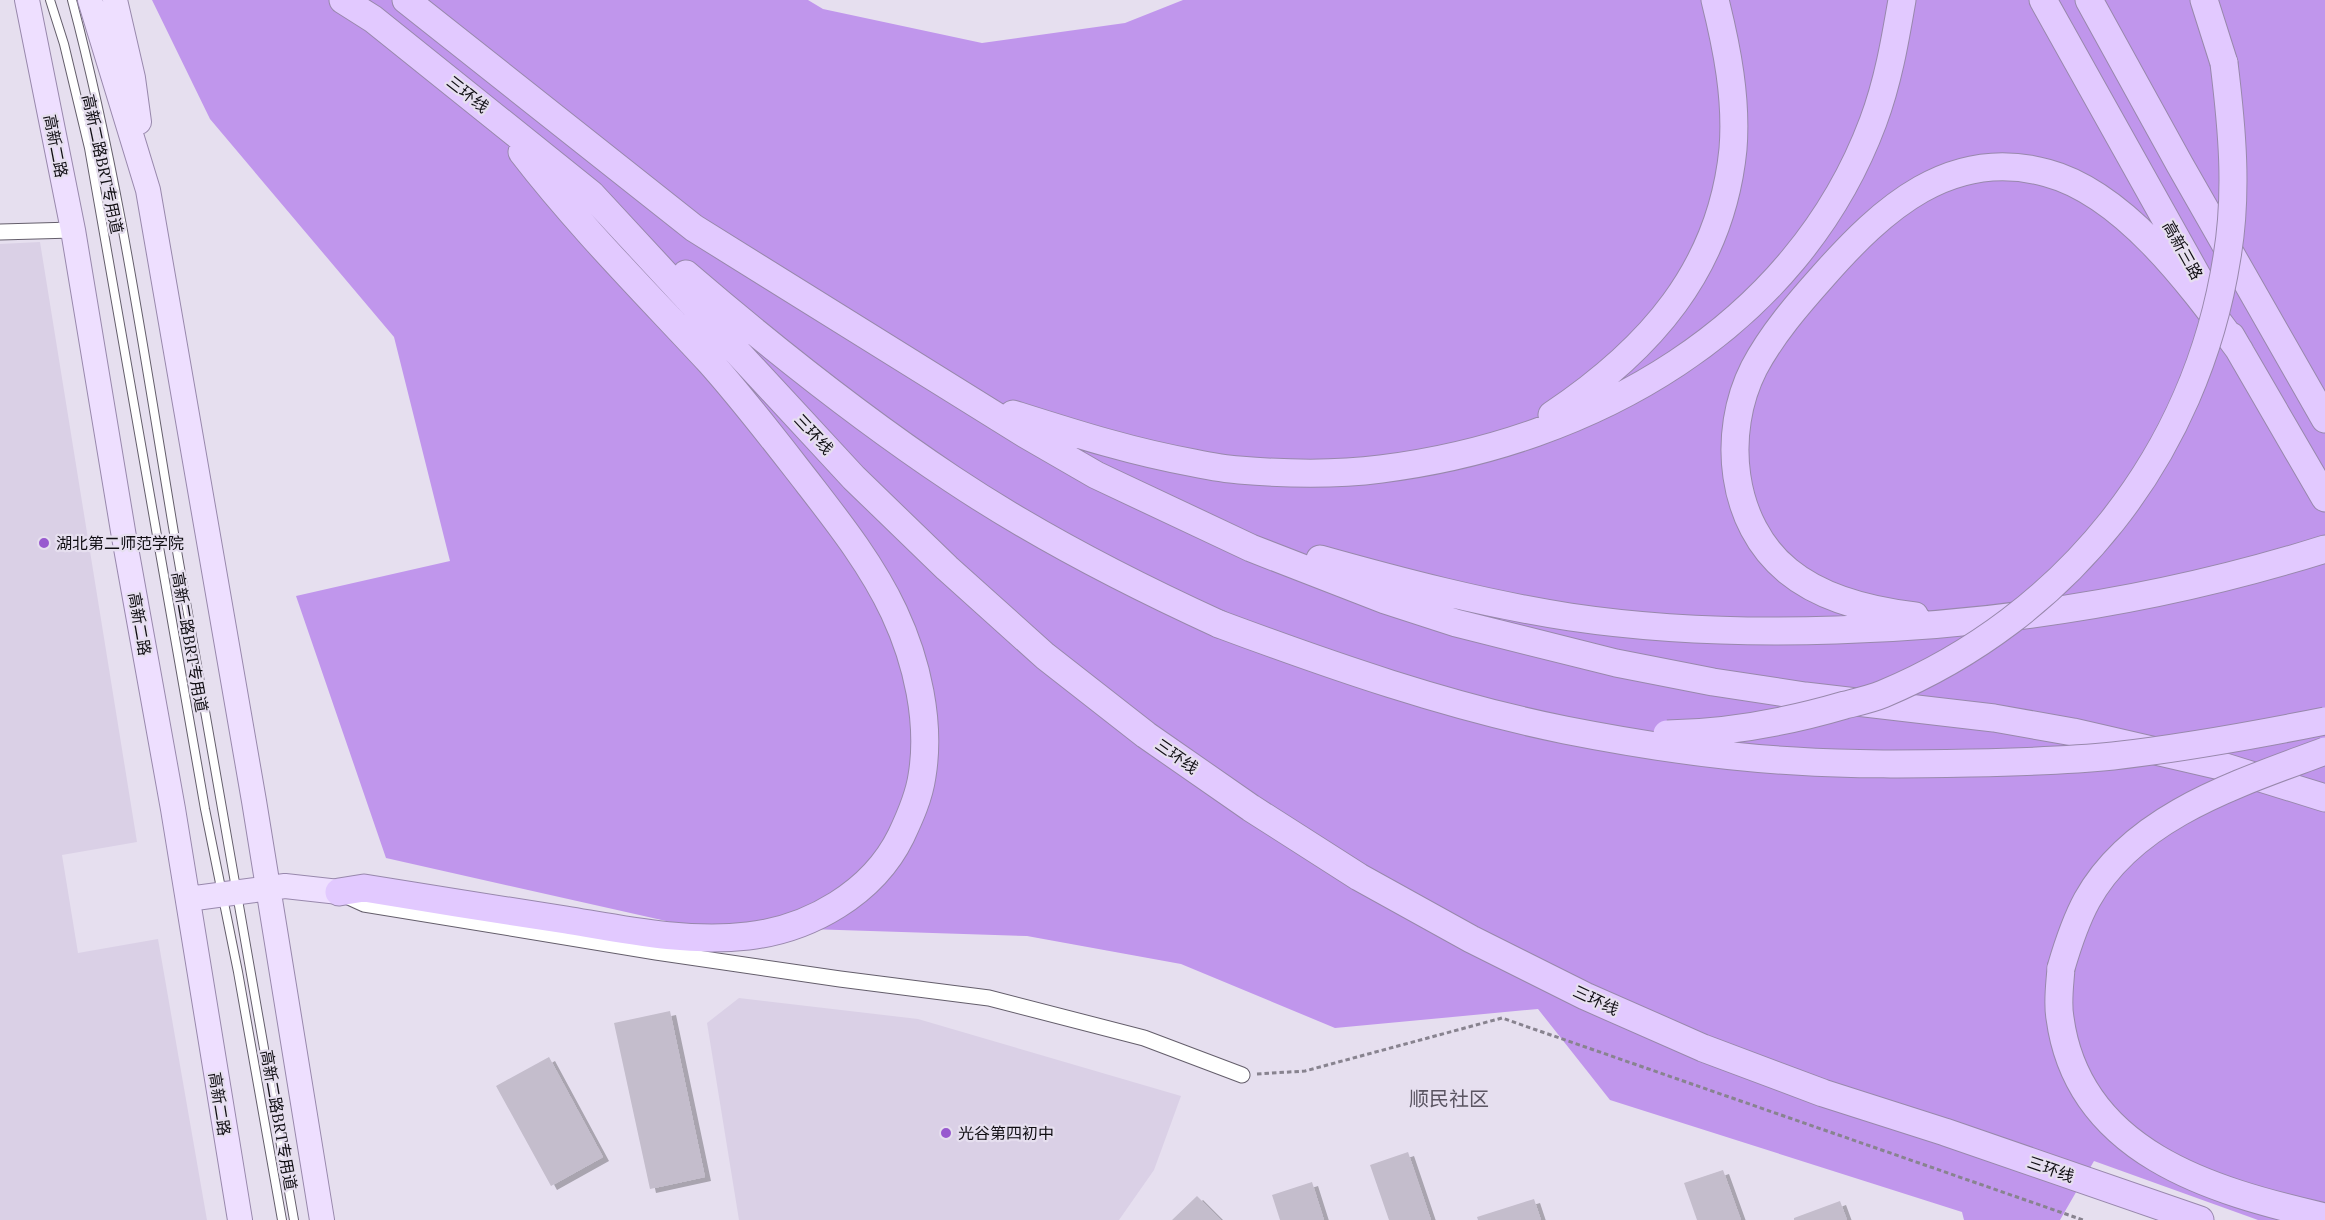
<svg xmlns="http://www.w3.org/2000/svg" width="2325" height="1220" viewBox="0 0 2325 1220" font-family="Lora,'Noto Sans SC',serif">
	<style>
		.built { fill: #dad0e6 }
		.forest { fill: #c096ec }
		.building { fill: #c4bdcc; filter: url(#shadow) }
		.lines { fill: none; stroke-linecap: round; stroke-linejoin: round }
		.lane-casing { stroke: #645e6b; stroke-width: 10 }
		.street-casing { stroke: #645e6b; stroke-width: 17 }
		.primary-casing { stroke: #9888ac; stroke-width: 26 }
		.highway-casing { stroke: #9888ac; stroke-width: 29 }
		.path { stroke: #88838f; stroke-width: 3; stroke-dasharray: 4.5 3; stroke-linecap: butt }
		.lane { stroke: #fff; stroke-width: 8 }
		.street { stroke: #fff; stroke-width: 15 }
		.primary { stroke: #eedfff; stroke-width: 24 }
		.highway { stroke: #e2c9ff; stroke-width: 27 }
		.highway-bridge-casing { stroke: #9888ac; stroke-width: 29; stroke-linecap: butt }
		.highway-bridge { stroke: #e2c9ff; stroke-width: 27 }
		.poi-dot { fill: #9859cf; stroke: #e6dfef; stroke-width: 2 }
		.labels { text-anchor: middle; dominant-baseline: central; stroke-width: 4.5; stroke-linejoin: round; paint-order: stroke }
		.street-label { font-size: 16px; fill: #100e13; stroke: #e6dfef }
		.poi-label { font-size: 16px; fill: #100e13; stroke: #e6dfef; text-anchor: start }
		.quarter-label { font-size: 20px; fill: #5b5562; stroke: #e6dfef }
	</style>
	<defs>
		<filter id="shadow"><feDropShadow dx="6" dy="4" stdDeviation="0" flood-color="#0004"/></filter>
	</defs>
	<rect width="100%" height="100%" fill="#e6dfef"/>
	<!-- built -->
	<path class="built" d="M40 242 137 842 62 855 78 953 158 939 207 1220H0V244Z
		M739 998 918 1019 1181 1096 1154 1170 1119 1220H739L707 1023Z"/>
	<!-- forest -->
	<path class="forest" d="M152 0H808L823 9 982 43 1125 23 1183 0H2325V1220H2258L2094 1161 2060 1220H1964L1962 1212 1610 1100 1538 1009 1335 1028 1181 964 1027 936 684 925 386 858 296 596 450 561 394 337 210 119Z"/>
	<!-- building -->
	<path class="building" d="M670 1011 705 1177 650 1189 614 1023Z
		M549 1057 603 1157 551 1186 496 1086Z
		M1408 1152 1431 1220H1389L1370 1165Z
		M1723 1170 1741 1220H1697L1684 1183Z
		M1312 1182 1324 1220H1280L1272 1195Z
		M1197 1196 1221 1220H1172Z
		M1534 1199 1541 1220H1478L1477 1217Z
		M1840 1201 1847 1220H1794V1218Z"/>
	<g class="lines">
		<defs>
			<path id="lane" d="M50 0 64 44 89 148 205 809 238 972 282 1220
				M72 0C120 181 146 367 177 551 215 774 256 997 294 1220"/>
			<path id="street" d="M0 232 73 230
				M342 894 364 904 656 952 840 979 989 998 1144 1038 1242 1075"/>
			<path id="primary" d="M27 0 73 230 124 537 173 809 240 1220
				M90 0 148 190 254 801 322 1220
				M115 0 133 78 139 122
				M188 899 285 886 339 892"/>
			<path id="highway" d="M343 0 373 19 591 194 854 478 947 568 1045 656 1146 735 1251 808 1359 877 1471 939 1585 996 1703 1048 1823 1093 1945 1132 2200 1220
				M406 0 694 228 1025 434 1096 475 1251 548 1385 600 1456 623 1616 663 1713 682 1805 696 1994 718 2073 732 2225 767 2325 798
				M2043 0 2199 279
				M2089 0 2180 165 2325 419
				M2204 0 2224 63
				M686 274C771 347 859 417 952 479 1036 535 1127 582 1219 624
				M2231 336 2325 498
				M1013 414C1073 433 1132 452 1194 463 1209 466 1224 469 1239 470 1286 474 1335 475 1381 469 1591 443 1796 328 1873 122 1888 82 1895 41 1902 0
				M1552 415C1649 350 1721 270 1733 149 1737 99 1727 48 1715 0
				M1320 559C1402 582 1486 604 1570 617 1658 630 1748 633 1836 630 2002 625 2166 599 2325 549
				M1915 616C1873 611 1822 599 1788 571 1730 524 1721 433 1754 368 1772 334 1798 304 1823 276 1882 209 1951 146 2047 173 2126 194 2194 289 2240 351
				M339 892 364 888C431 899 499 910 566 920 626 930 687 943 748 936 810 929 873 893 901 836 910 817 919 797 922 776 931 722 917 661 894 612 872 565 839 523 808 483 776 442 744 400 710 362 646 293 579 226 522 152
				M2061 968C2060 984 2057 1002 2060 1018 2078 1153 2212 1191 2325 1217"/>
		</defs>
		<!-- lane casing -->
		<use href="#lane" class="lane-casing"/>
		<!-- street casing -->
		<use href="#street" class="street-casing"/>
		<!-- primary casing -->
		<use href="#primary" class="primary-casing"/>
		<!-- highway casing -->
		<use href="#highway" class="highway-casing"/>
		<!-- path -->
		<path class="path" d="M1257 1074 1305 1071 1502 1018 2083 1220"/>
		<!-- lane -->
		<use href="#lane" class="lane"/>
		<!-- street -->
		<use href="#street" class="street"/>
		<!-- primary -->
		<use href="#primary" class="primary"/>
		<!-- highway -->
		<use href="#highway" class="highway"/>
		<defs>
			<path id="highway-bridge" d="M1219 624C1332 666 1447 706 1565 730 1641 745 1719 757 1795 761 1854 765 1913 764 1971 763 2018 762 2066 761 2113 756 2184 748 2255 735 2325 721
				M1667 734C1728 733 1787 722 1845 705 1857 702 1871 699 1883 694 2067 617 2196 455 2227 257 2238 192 2232 128 2224 63
				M2061 968C2068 944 2075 922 2087 900 2134 815 2240 783 2325 751"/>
		</defs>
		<!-- highway-bridge casing -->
		<use href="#highway-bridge" class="highway-bridge-casing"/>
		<!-- highway-bridge -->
		<use href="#highway-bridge" class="highway-bridge"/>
	</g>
	<!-- markers -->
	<g class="poi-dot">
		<circle cx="44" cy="543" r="6"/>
		<circle cx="946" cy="1133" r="6"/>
	</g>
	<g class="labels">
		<!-- street labels -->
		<g class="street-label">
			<text transform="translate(468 94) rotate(38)">三环线</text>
			<text transform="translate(56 146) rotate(79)">高新二路</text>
			<text transform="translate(103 164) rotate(78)">高新二路BRT专用道</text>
			<text transform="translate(2183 250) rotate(61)">高新三路</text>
			<text transform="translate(814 434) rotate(47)">三环线</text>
			<text transform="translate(140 624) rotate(80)">高新二路</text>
			<text transform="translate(190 642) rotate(80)">高新二路BRT专用道</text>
			<text transform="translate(1177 756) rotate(35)">三环线</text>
			<text transform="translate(1596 1000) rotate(25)">三环线</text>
			<text transform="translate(220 1104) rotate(81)">高新二路</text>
			<text transform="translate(279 1120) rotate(80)">高新二路BRT专用道</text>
			<text transform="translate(2051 1169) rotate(19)">三环线</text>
		</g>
		<!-- poi labels -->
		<g class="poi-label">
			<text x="56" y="543">湖北第二师范学院</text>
			<text x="958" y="1133">光谷第四初中</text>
		</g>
		<!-- quarter labels -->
		<g class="quarter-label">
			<text x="1449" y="1098">顺民社区</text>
		</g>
	</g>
</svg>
